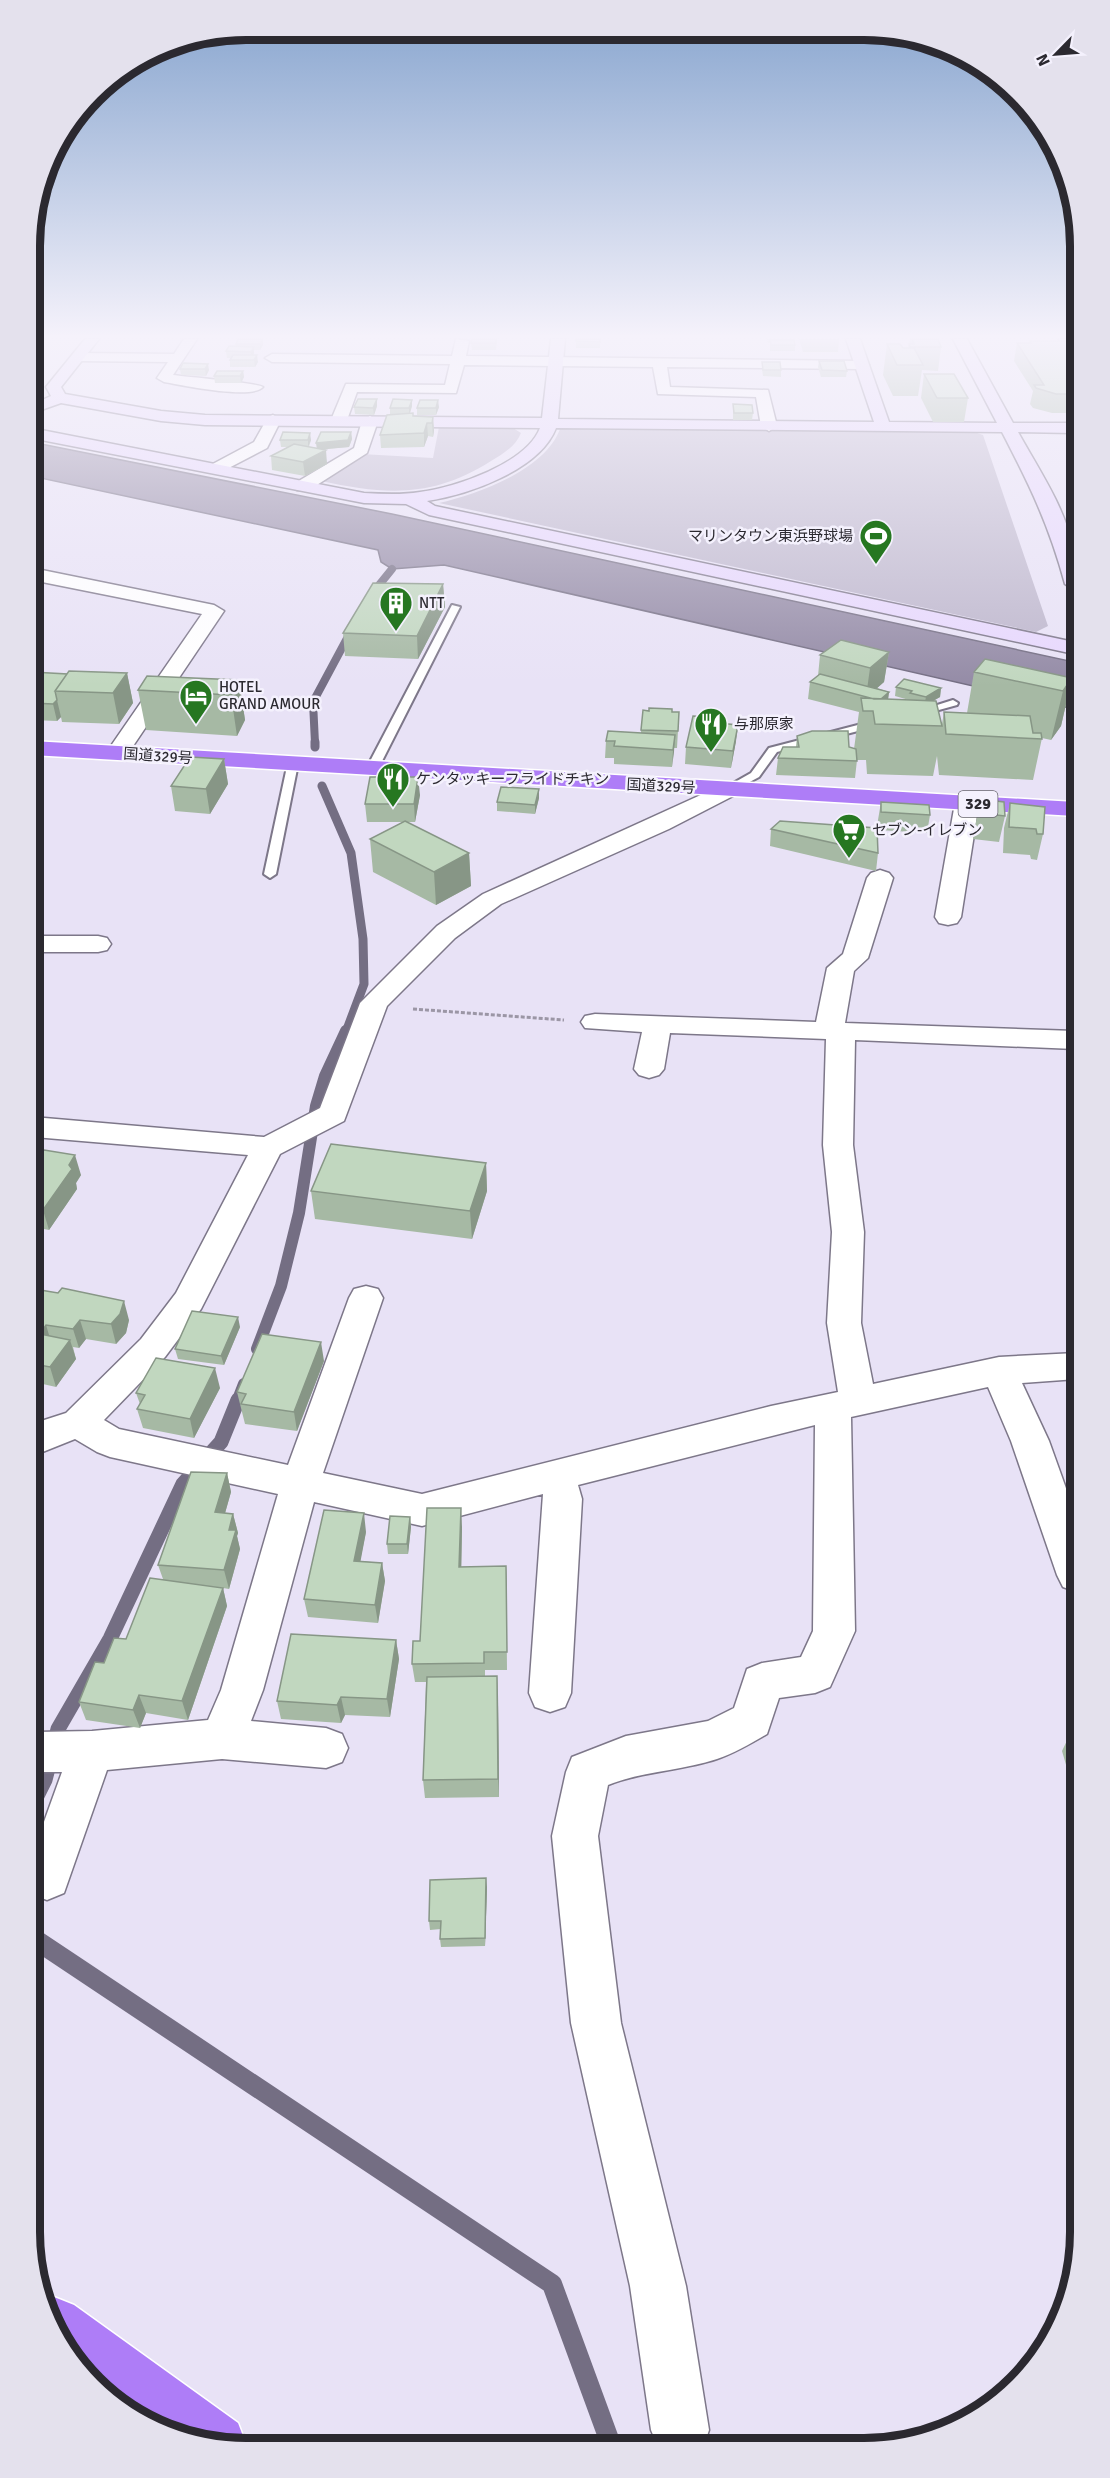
<svg xmlns="http://www.w3.org/2000/svg" width="1110" height="2478" viewBox="0 0 1110 2478" font-family="Signika,'Noto Sans JP',sans-serif">
	<style>
		.green { fill: #bdb6cc }
		.water { fill: #948ba6; stroke: #746e83; stroke-width: 1.5 }
		.lines { fill: none; stroke-linecap: round; stroke-linejoin: round }
		.stream-far4 { stroke: #746e83; stroke-width: 8 }
		.stream-far3 { stroke: #746e83; stroke-width: 9 }
		.stream-far2 { stroke: #746e83; stroke-width: 12 }
		.stream-far1 { stroke: #746e83; stroke-width: 15 }
		.stream { stroke: #746e83; stroke-width: 20 }
		.lane-casing { stroke: #7d7789; stroke-width: 4 }
		.street-casing { stroke: #7d7789; stroke-width: 3 }
		.secondary-casing { stroke: #7d7789; stroke-width: 3 }
		.highway-casing { stroke: #fff; stroke-width: 3 }
		.path { stroke: #9b96a5; stroke-width: 3; stroke-dasharray: 4 2; stroke-linecap: butt }
		.lane { fill: #fff; fill-rule: evenodd }
		.street { fill: #fff; fill-rule: evenodd }
		.secondary { fill: #e7d8fd; fill-rule: evenodd }
		.highway { fill: #ae7df7; fill-rule: evenodd }
		.wall { fill: #a6b9a4 }
		.shaded-wall { fill: #879686 }
		.building { fill: #c1d7bf; stroke: #879686; stroke-width: 1.5 }
		.labels { text-anchor: middle; dominant-baseline: central; stroke-width: 5; stroke-linejoin: round; paint-order: stroke }
		.far-poi-label { font-size: 15px; fill: #2b2930; stroke: #f4f1fd; text-anchor: start }
		.far-street-label { font-size: 15px; fill: #2b2930; stroke: #f4f1fd }
		.shield { fill: #f4f1fd; stroke: #67656e; stroke-width: 1.5 }
		.shield-label { font-size: 16px; font-weight: bold; fill: #2b2930 }
		.rim { fill: none; stroke: #2b2930; stroke-width: 8 }
	</style>
	<rect width="100%" height="100%" fill="#e8e2f6"/>
	<!-- green -->
	<path class="green" d="M439 427 513 428 521 433C516 446 503 454 491 461 433 498 386 495 321 481L361 454 433 458Z
		M569 427 974 432 983 435 1048 626 1036 632 439 503C478 494 545 470 560 429Z"/>
	<!-- water -->
	<path class="water" d="M31 442 392 514 1074 662V709L444 565 392 569 381 562 378 550 31 476Z"/>
	<g class="lines">
		<!-- stream-far4 -->
		<path class="stream-far4" d="M371 595 392 569
			M315 743 313 702 351 631"/>
		<!-- stream-far3 -->
		<path class="stream-far3" d="M315 742V747
			M322 786 351 853 363 939 364 984 346 1032"/>
		<!-- stream-far2 -->
		<path class="stream-far2" d="M257 1349 281 1286 299 1213 316 1106 325 1076 346 1031
			M237 1402 244 1384"/>
		<!-- stream-far1 -->
		<path class="stream-far1" d="M36 1798 45 1780 58 1729 110 1639 183 1484 221 1442 238 1400"/>
		<!-- stream -->
		<path class="stream" d="M36 1940 552 2284 610 2442"/>
		<defs>
			<path id="lane" d="M452 605 460 607 378 769 368 771 366 769Z
				M953 700 958 703 957 705 917 716 912 713Z
				M877 720 882 723 881 725 777 752 759 777 731 792 721 790 751 773 769 748Z
				M288 762 298 764 276 874 270 878 264 874Z"/>
			<path id="street" d="M184 339H197L173 375C187 377 259 383 263 387 251 400 182 385 164 382L157 378 168 362 78 361 71 357 78 353 174 354Z
				M456 339 469 341 466 356 862 361 869 365 862 369 667 367 670 387 768 390 777 426 769 431 761 426 756 397 658 394 653 367 464 365 456 393 357 392 347 420 339 425 331 420 346 384 445 385 450 364 272 362 265 358 272 354 452 356Z
				M273 415 281 420 267 448 221 472H209L207 469 209 466 254 442 268 417Z
				M370 416 378 421 367 453 309 490H297L295 486 297 482 354 448 362 421Z
				M32 568 214 605 224 611 125 758H109L106 753 202 614 32 580Z
				M727 783 735 785 739 790 735 795 669 829 501 904 455 938 387 1006 344 1121 280 1154 201 1309 165 1357 104 1420 119 1429 288 1465 349 1298 354 1289 366 1286 378 1289 383 1298 323 1473 422 1494 771 1406 838 1392 827 1323 832 1232 823 1145 826 1039 670 1033 664 1069 659 1075 649 1078 639 1075 634 1069 642 1032 585 1028 581 1022 585 1016 595 1014 816 1022 827 968 843 954 867 878 871 873 880 870 889 873 893 878 868 958 854 971 845 1023 1075 1031V1049L855 1040 853 1145 864 1232 861 1323 873 1384 999 1357 1076 1353 1077 1379 1022 1383 1049 1441 1077 1519V1592L1063 1587 1057 1575 1011 1441 988 1387 851 1417 855 1631 830 1687 815 1693 779 1698 767 1734C751 1743 735 1753 717 1759 681 1771 643 1771 608 1785L598 1836 621 2023 686 2286 709 2430 705 2442H656L651 2430 630 2286 571 2023 552 1836 566 1772 572 1757 626 1736 708 1721 734 1708 747 1669 762 1663 801 1657 813 1631 815 1425 578 1485 582 1499 571 1693 565 1707 550 1712 535 1707 529 1693 543 1494 422 1526 314 1502 263 1690 251 1721 326 1728 342 1734 348 1748 342 1762 326 1768 222 1759 107 1770 64 1893 47 1900 36 1896V1844L62 1772H36V1732L92 1731 208 1720 221 1690 278 1494 110 1457 97 1452 75 1439 35 1455V1423L66 1413 141 1339 176 1293 248 1155 34 1137 33 1117 264 1137 320 1108 360 1003 437 926 483 894Z
				M967 796 975 798 979 803 961 917 957 923 948 925 939 923 935 917 955 803 959 798Z
				M33 936H98L107 938 111 944 107 950 98 952H33Z"/>
			<path id="secondary" d="M85 339H99L61 387 65 394 161 411 205 415 542 418 551 339H565L558 419 874 422 846 339H860L889 422 997 423 953 339H967L1013 423H1073V433L1018 432C1038 468 1064 506 1073 547 1076 560 1074 576 1074 590L1065 584C1049 525 1030 486 1002 432L556 428C540 470 468 495 427 501L435 506 1074 642V654L429 515 406 504 364 503 31 438V428L364 493C383 494 402 495 420 492 455 488 527 463 540 428L205 425 161 421 61 403 44 409 31 419V405L51 396 46 387Z
				M1059 339H1073V354L1068 353Z"/>
			<path id="highway" d="M32 741 1075 802V816L32 755Z
				M54 2297 74 2305 238 2423 246 2444H204L103 2394 66 2352 43 2301Z"/>
		</defs>
		<!-- lane casing -->
		<use href="#lane" class="lane-casing"/>
		<!-- street casing -->
		<use href="#street" class="street-casing"/>
		<!-- secondary casing -->
		<use href="#secondary" class="secondary-casing"/>
		<!-- highway casing -->
		<use href="#highway" class="highway-casing"/>
		<!-- path -->
		<path class="path" d="M413 1009 564 1020"/>
		<!-- lane -->
		<use href="#lane" class="lane"/>
		<!-- street -->
		<use href="#street" class="street"/>
		<!-- secondary -->
		<use href="#secondary" class="secondary"/>
		<!-- highway -->
		<use href="#highway" class="highway"/>
	</g>
	<!-- wall -->
	<path class="wall" d="M263 339V345L260 350H254V353L253 355 258 362 255 367H230V360L231 358H227L226 351 236 346V344Z
		M497 339 496 350H472L471 343Z
		M576 339H600V348H576Z
		M767 339H792L795 345V351H770V343H768Z
		M799 339H839L838 352H803Z
		M910 339H938L941 347 938 371 922 370 918 396H893L883 375 887 344 903 348H908Z
		M1030 341 1073 347V413H1052L1033 408 1030 404 1033 391 1014 361 1017 343H1029Z
		M819 361 847 371 846 377H821L818 367Z
		M762 362 781 370V377L763 376 762 369Z
		M183 363 209 370 206 376 181 375 180 369Z
		M243 371 244 377 241 383H215L214 376Z
		M924 374 968 398 964 422H933L921 398Z
		M377 399V406L374 415 355 414 354 407Z
		M412 400V406L410 414 413 416 433 417 434 431 433 437 428 436 424 447 381 448 380 435 397 415H390V408Z
		M733 404 753 413 752 420H733Z
		M439 407 436 415H417V408Z
		M351 432 352 439 349 447 324 449 327 464 305 476 272 470 271 456 288 447H281L280 440H311L309 447 317 448Z
		M1073 438V452H1070Z
		M443 584 445 607 418 659 345 656 343 633Z
		M889 652 884 682 877 688 889 692 888 699 909 700 895 696 896 687 941 688 940 697 933 701 942 724 944 712 967 713 974 672 1072 678 1061 726 1051 740 1042 738 1033 780 939 775 937 756 933 776 867 774 866 760H857L855 778 776 775 778 758 796 747 797 736 854 749 859 712 808 699 810 682 818 676 820 655Z
		M32 672 67 674 127 673 133 703 119 724 62 722 61 717 57 721 32 720Z
		M239 680 245 720 237 736 146 730 138 690Z
		M672 712H679L677 748H674L672 767 614 764V758H605L606 741 641 733V730Z
		M708 722 736 741 731 768 685 764 686 747Z
		M224 759 228 784 210 814 175 811 171 786Z
		M420 795 415 822H407L469 853 471 886 436 905 373 872 370 839 403 822H367L365 804Z
		M539 798 535 814 497 811V802Z
		M980 799 1005 816 999 842 973 839Z
		M881 802 930 815 927 833 879 830 878 820Z
		M1010 803 1043 834 1037 860 1031 859 1030 855 1003 853 1004 828Z
		M771 829 878 853 876 871 770 846Z
		M1075 829V861L1072 839Z
		M34 1161 81 1175 76 1183 77 1189 49 1230 34 1227Z
		M486 1163 487 1191 472 1239 315 1219 311 1191Z
		M34 1289 129 1320 126 1333 116 1344 86 1339 79 1348 73 1347 76 1359 56 1387 34 1382Z
		M240 1327 224 1365 178 1359 175 1349Z
		M324 1361 297 1431 245 1424 237 1392Z
		M220 1388 194 1438 143 1428 137 1409 140 1404 136 1393Z
		M227 1473 231 1492 225 1513 233 1514 238 1533 237 1536 240 1549 229 1589 223 1588 227 1606 188 1720 146 1713 140 1728 86 1720 79 1702 104 1663 126 1639 163 1579 158 1565Z
		M410 1517 411 1527 408 1554H388L387 1544Z
		M462 1527 461 1567 506 1566 507 1670H485V1676L498 1694 499 1797 425 1798 423 1780 426 1682H415L412 1664Z
		M366 1532 360 1561 382 1563 385 1581 378 1623 308 1617 304 1599Z
		M396 1640 399 1659 390 1717 345 1715 341 1723 281 1719 277 1701Z
		M1074 1726H1078V1806L1062 1751Z
		M487 1887 485 1946 441 1947 440 1939 441 1929 430 1930 429 1921Z"/>
	<!-- shaded-wall -->
	<path class="shaded-wall" d="M263 339V345L260 350V344Z
		M254 347V353L251 358V352Z
		M257 355 258 362 255 367 254 360Z
		M208 364 209 370 206 376 205 369Z
		M243 371 244 377 241 383 240 376Z
		M377 399V406L374 415 373 408Z
		M412 400V406L409 415V408Z
		M438 400 439 407 436 415V408Z
		M433 417 434 431 433 437 432 423Z
		M427 423 428 436 424 447V433Z
		M351 432 352 439 349 447 317 450 316 443Z
		M310 433 311 440 308 447V440Z
		M326 450 327 464 305 476 303 462Z
		M443 584 445 607 418 659 417 636Z
		M889 652 884 682 867 697H866L870 668Z
		M127 673 133 703 119 724 113 693Z
		M1072 678 1061 726 1051 740 1063 691Z
		M239 680 245 720 237 736 231 695Z
		M941 688 940 697 924 706 926 697Z
		M889 692 887 708 880 700Z
		M57 700 61 717 57 721 53 704Z
		M738 725 736 741 731 768 733 751Z
		M675 735 674 752 672 767 673 750Z
		M224 759 228 784 210 814 206 789Z
		M418 777 420 795 415 822 414 804Z
		M539 789V798L535 814V805Z
		M469 853 471 886 436 905 434 872Z
		M75 1155 81 1175 76 1183 77 1189 49 1230 43 1210Z
		M486 1163 487 1191 472 1239 470 1211Z
		M124 1301 129 1320 126 1333 116 1344 111 1324Z
		M238 1317 240 1327 224 1365 221 1356Z
		M80 1320 86 1339 79 1348 73 1329Z
		M46 1325 52 1345 40 1334Z
		M70 1340 76 1359 56 1387 50 1367Z
		M321 1342 324 1361 297 1431 294 1412Z
		M215 1368 220 1388 194 1438 190 1419Z
		M227 1473 231 1492 220 1531 215 1512Z
		M461 1508 462 1527 461 1586 459 1567Z
		M364 1513 366 1532 357 1580 354 1561Z
		M233 1514 238 1533 237 1536 240 1549 229 1589 224 1570 229 1530Z
		M410 1517 411 1527 408 1554 407 1544Z
		M382 1563 385 1581 378 1623 375 1605Z
		M506 1566 507 1585V1670V1652Z
		M223 1588 227 1606 188 1720 182 1701Z
		M396 1640 399 1659 390 1717 387 1699Z
		M497 1676 498 1694 499 1797 498 1779Z
		M139 1695 146 1713 140 1728 133 1710Z
		M341 1697 345 1715 341 1723 337 1705Z
		M486 1878 487 1887 485 1946V1938Z"/>
	<!-- building -->
	<path class="building" d="M238 339H262L260 344H236Z
		M472 339H496V343H471Z
		M576 339H600V342L576 341Z
		M912 339H938L941 347H910L909 344H914Z
		M770 340H794L795 345H771Z
		M1030 341H1069L1073 347V394H1056L1036 388 1034 385H1044L1017 343H1031Z
		M887 344H900L903 348H914L923 365H897Z
		M229 346 254 347 251 352 226 351Z
		M233 355H257L254 360H230Z
		M819 361H844L847 371 822 370Z
		M762 362H780L781 370H763Z
		M183 363 208 364 205 369H180Z
		M217 371H243L240 376H214Z
		M924 374H954L968 398H937Z
		M358 399H377L373 408 354 407Z
		M393 399 412 400 409 408H390Z
		M420 400H438L436 408H417Z
		M733 404 752 405 753 413H734Z
		M413 413V416L433 417 432 423H427L424 433 380 435 387 415Z
		M283 432 310 433 308 440H280Z
		M321 432H351L348 440 316 443Z
		M294 444 326 450 303 462 271 456Z
		M373 583 443 584 417 636 343 633Z
		M841 640 889 652 870 668 820 655Z
		M985 659 1072 678 1063 691 974 672Z
		M69 671 127 673 113 693 55 691Z
		M32 672 67 674 55 691 57 700 53 704 32 703Z
		M820 674 889 692 881 699H874L810 682Z
		M147 676 239 680 231 695 138 690Z
		M904 679 941 688 926 697 910 693 912 691 896 687Z
		M861 698 936 701 942 726 875 724 873 711H863Z
		M649 708 672 709V712H679L678 731 641 730 643 710 649 711Z
		M944 712 1030 716 1033 733H1041L1042 739 946 734Z
		M693 716 708 717V722L738 725 733 751 686 747Z
		M608 731 675 735 673 750 614 746 615 741H606Z
		M812 731H848L849 747 856 749 857 761 778 758 783 747H799L797 736Z
		M190 757 224 759 206 789 171 786Z
		M370 777H418L414 804H365Z
		M501 787 539 789 535 805 497 802Z
		M980 799 1004 802 1005 816 978 813Z
		M881 802 929 805 930 815 881 812Z
		M1010 803 1045 807 1043 834H1037L1036 829 1009 827Z
		M405 821 469 853 434 872 370 839Z
		M780 821 877 828 878 853 771 829Z
		M331 1144 486 1163 470 1211 311 1191Z
		M44 1150 75 1155 69 1165 72 1169 43 1210 34 1209V1161L35 1162Z
		M62 1288 124 1301 120 1314 111 1324 80 1320 73 1329 46 1325 40 1334 70 1340 50 1367 34 1364V1289L58 1293Z
		M192 1311 238 1317 221 1356 175 1349Z
		M262 1334 321 1342 294 1412 241 1404 246 1394 237 1392Z
		M156 1358 215 1368 190 1419 137 1409 145 1395 136 1393Z
		M191 1472 227 1473 215 1512 233 1514 229 1530H236L224 1570 158 1565Z
		M427 1508H461L459 1567 506 1566 507 1652H484V1663L412 1664 413 1641H420Z
		M324 1510 364 1513 354 1561 382 1563 375 1605 304 1599Z
		M390 1516 410 1517 407 1544H387Z
		M150 1578 223 1588 182 1701 139 1695 133 1710 79 1702 95 1662 104 1663 114 1638 126 1639Z
		M291 1634 396 1640 387 1699 341 1697 337 1705 277 1701Z
		M497 1676 498 1779 423 1780 427 1677Z
		M1074 1726H1078V1739Z
		M486 1878 485 1938 440 1939 441 1921H429L430 1880Z"/>
	<!-- sky -->
	<linearGradient id="sky" x2="0" y2="1"><stop stop-color="#86a4ce"/><stop offset="0.49" stop-color="#f5f2fb"/><stop offset="1" stop-color="#f5f2fb" stop-opacity="0"/></linearGradient>
	<rect width="1110" height="686" fill="url(#sky)"/>
	<!-- icons -->
	<defs>
		<symbol id="stadium-pin" viewBox="-11 -11 22 30"><path d="M0 17L-7.5 6A9.5 9.5 0 1 1 7.5 6Z" fill="#267721" stroke="#f4f1fd"/><path d="M0-5a6.5 5 0 1 0 0 10a6.5 5 0 1 0 0-10ZM-3.5-1.8h7v3.6h-7Z" fill="#fff"/></symbol>
		<symbol id="building-pin" viewBox="-11 -11 22 30"><path d="M0 17L-7.5 6A9.5 9.5 0 1 1 7.5 6Z" fill="#267721" stroke="#f4f1fd"/><path d="M-4-6H4V6H1V3H-1V6H-4ZM-2.5-4.3h1.7v1.8h-1.7ZM.8-4.3h1.7v1.8H.8ZM-2.5-1h1.7V.8h-1.7ZM.8-1h1.7V.8H.8Z" fill="#fff"/></symbol>
		<symbol id="hotel-pin" viewBox="-11 -11 22 30"><path d="M0 17L-7.5 6A9.5 9.5 0 1 1 7.5 6Z" fill="#267721" stroke="#f4f1fd"/><path d="M-6-4.5h1.5V1H6V5H4.5V3h-9V5H-6ZM-4 0a1.8 1.8 0 1 1 3.6 0ZM.5 0V-2.5h3Q6-2.5 6 0Z" fill="#fff"/></symbol>
		<symbol id="restaurant-pin" viewBox="-11 -11 22 30"><path d="M0 17L-7.5 6A9.5 9.5 0 1 1 7.5 6Z" fill="#267721" stroke="#f4f1fd"/><path d="M-5-6h1v4h1v-4h1v4h1v-4h1v5L-1.5 .5V6h-2V.5L-5-1ZM5-6V6H3V1.5H1.5Q1.5-4 5-6Z" fill="#fff"/></symbol>
		<symbol id="supermarket-pin" viewBox="-11 -11 22 30"><path d="M0 17L-7.5 6A9.5 9.5 0 1 1 7.5 6Z" fill="#267721" stroke="#f4f1fd"/><path d="M-6-5.5h2.5l.6 2H6L4.5 2H-2.5L-4.4-4H-6ZM-1.5 3.2a1.3 1.3 0 1 0 .1 0ZM3 3.2a1.3 1.3 0 1 0 .1 0Z" fill="#fff"/></symbol>
	</defs>
	<g fill-rule="evenodd">
		<use href="#stadium-pin" x="857" y="517" width="38" height="52"/>
		<use href="#building-pin" x="377" y="584" width="38" height="52"/>
		<use href="#hotel-pin" x="177" y="677" width="38" height="52"/>
		<use href="#restaurant-pin" x="692" y="705" width="38" height="52"/>
		<use href="#restaurant-pin" x="374" y="760" width="38" height="52"/>
		<use href="#supermarket-pin" x="830" y="811" width="38" height="52"/>
	</g>
	<g class="labels">
		<!-- far-poi labels -->
		<g class="far-poi-label">
			<text x="853" y="536" text-anchor="end">マリンタウン東浜野球場</text>
			<text x="419" y="603">NTT</text>
			<text x="219" y="687">HOTEL<tspan x="219" dy="17">GRAND AMOUR</tspan></text>
			<text x="734" y="724">与那原家</text>
			<text x="416" y="779">ケンタッキーフライドチキン</text>
			<text x="872" y="830">セブン-イレブン</text>
		</g>
		<!-- far-street labels -->
		<g class="far-street-label">
			<text transform="translate(158 756) rotate(4)">国道329号</text>
			<text transform="translate(661 786) rotate(3)">国道329号</text>
		</g>
		<!-- shield labels -->
		<rect class="shield" x="958.5" y="791" width="39" height="26" rx="4.5"/>
		<g class="shield-label">
			<text x="978" y="804">329</text>
		</g>
	</g>
	<!-- crop -->
	<path d="M0 0H1110V2478H0ZM246 40H864A206 206 0 0 1 1070 246V2232A206 206 0 0 1 864 2438H246A206 206 0 0 1 40 2232V246A206 206 0 0 1 246 40Z" fill="#e4e1ed" fill-rule="evenodd"/>
	<path class="rim" d="M246 40H864A206 206 0 0 1 1070 246V2232A206 206 0 0 1 864 2438H246A206 206 0 0 1 40 2232V246A206 206 0 0 1 246 40Z"/>
	<!-- north arrow -->
	<g transform="translate(1056 54) rotate(245)" stroke="#f4f1fd" stroke-width="4.5" paint-order="stroke">
	<path d="M0-4.5L10 22L0 15L-10 22Z" fill="#2b2930"/>
	<text y="-9" font-size="16" font-weight="bold" text-anchor="middle" fill="#2b2930">N</text>
	</g>
</svg>
